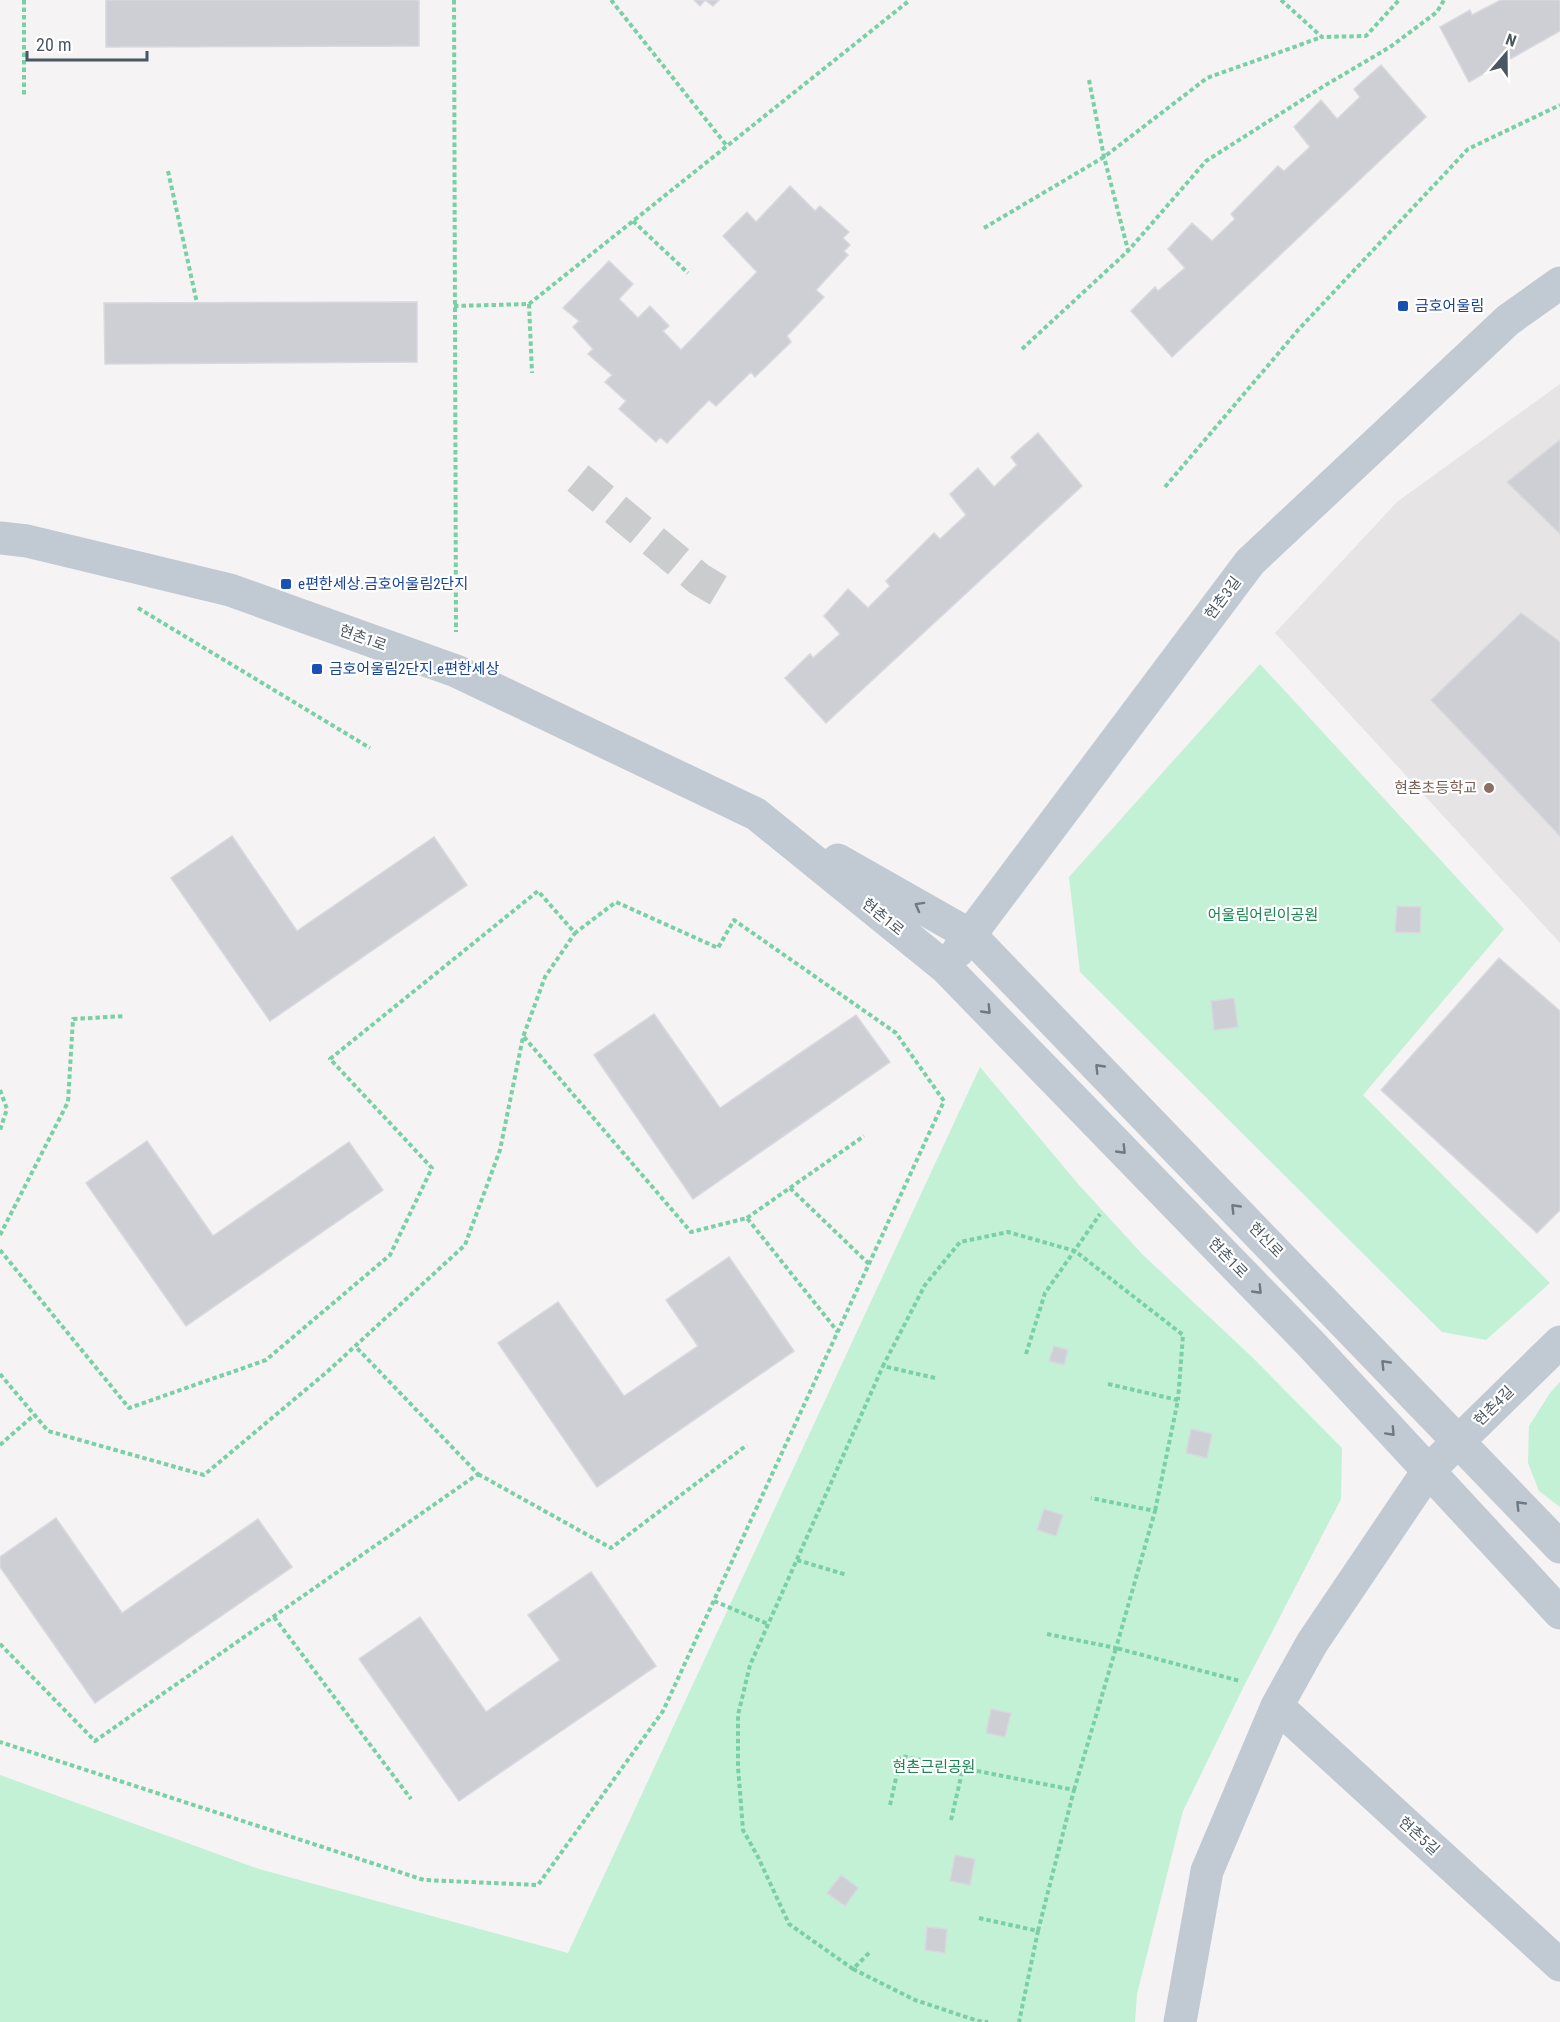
<svg xmlns="http://www.w3.org/2000/svg" width="1560" height="2022" viewBox="0 0 1560 2022" font-family="'Roboto Condensed','Noto Sans KR',sans-serif">
	<style>
		.education { fill: #e6e4e5 }
		.green { fill: #c3f1d5 }
		.building { fill: #cdcfd5; stroke: #d7d9de; stroke-width: 1.5 }
		.lines { fill: none; stroke-linecap: round; stroke-linejoin: round }
		.minor-tunnel { stroke: #caccce; stroke-width: 33; stroke-dasharray: 33 16; stroke-linecap: butt }
		.path { stroke: #7ad0a6; stroke-width: 4; stroke-dasharray: 4.5 3; stroke-linecap: butt }
		.minor { stroke: #c1cad2; stroke-width: 33 }
		.oneway { stroke: #6e7983 }
		.transit-dot { fill: #1a4fb4; stroke: #fff; stroke-width: 2 }
		.education-dot { fill: #8d6e63; stroke: #fff; stroke-width: 2 }
		.labels { text-anchor: middle; dominant-baseline: central; stroke-width: 4.5; stroke-linejoin: round; paint-order: stroke }
		.transit-label { font-size: 15px; fill: #164399; stroke: #fff; text-anchor: start }
		.street-label { font-size: 15px; fill: #4a5661; stroke: #fff }
		.education-label { font-size: 15px; fill: #785e54; stroke: #fff; text-anchor: end }
		.park-label { font-size: 15px; fill: #17864f; stroke: #fff }
	</style>
	<rect width="100%" height="100%" fill="#f5f3f3"/>
	<!-- education -->
	<path class="education" d="M1560 384V943L1275 633 1397 502Z"/>
	<!-- green -->
	<path class="green" d="M1260 664 1504 929 1363 1095 1550 1283 1486 1340 1442 1332 1080 972 1069 877Z
		M980 1067 1079 1185 1143 1255 1251 1356 1342 1448 1341 1499 1244 1686 1183 1811 1137 1994 1135 2022H0V1775L259 1869 568 1953Z
		M1560 1382V1507L1539 1491 1528 1463 1529 1426 1550 1393Z"/>
	<!-- building -->
	<path class="building" d="M106 0H419V46L106 47Z
		M694 0H719L713 6 705 0 700 6Z
		M1501 0H1560V31L1469 82 1440 27 1470 10 1472 15Z
		M1381 65 1426 117 1172 357 1131 311 1155 287 1158 291 1185 268 1168 249 1192 223 1212 241 1235 219 1231 214 1278 166 1284 171 1310 147 1294 127 1321 100 1337 119 1360 97 1354 89Z
		M790 186 815 211 820 206 849 232 843 238 850 245 844 251 848 255 816 290 824 297 787 336 791 342 755 377 751 372 716 406 709 400 667 443 660 437 656 442 619 409 626 401 605 382 612 375 588 354 593 349 573 327 579 321 563 308 609 261 633 284 619 299 638 318 650 306 669 326 663 331 681 350 757 272 723 236 747 212 756 222Z
		M417 302V362L105 364 104 303Z
		M1038 433 1082 486 826 723 785 678 810 654 813 658 840 634 824 616 848 589 868 608 890 586 886 581 934 533 940 539 966 515 950 494 978 468 994 487 1017 465 1011 457Z
		M1560 440V534L1507 482Z
		M1521 613 1560 642V836L1431 700Z
		M232 836 297 931 434 837 467 885 270 1021 171 878Z
		M1397 906 1421 907 1420 933 1395 932Z
		M1499 958 1560 1011V1210L1537 1233 1381 1090Z
		M1234 998 1238 1027 1214 1030 1211 1001Z
		M654 1014 720 1108 856 1015 890 1062 693 1199 594 1055Z
		M147 1141 213 1236 349 1142 383 1190 186 1326 86 1183Z
		M729 1257 794 1351 597 1487 498 1343 558 1302 624 1396 698 1346 666 1300Z
		M1054 1346 1068 1350 1064 1365 1049 1361Z
		M1191 1429 1212 1434 1207 1458 1186 1453Z
		M1044 1509 1063 1515 1056 1536 1037 1530Z
		M56 1518 122 1613 258 1519 292 1567 95 1703 0 1567V1557Z
		M591 1572 656 1666 459 1801 359 1659 420 1617 486 1712 560 1660 528 1615Z
		M991 1709 1011 1713 1005 1737 986 1733Z
		M955 1855 975 1859 970 1885 950 1881Z
		M841 1875 858 1888 845 1906 827 1893Z
		M927 1927 947 1929 945 1953 925 1950Z"/>
	<g class="lines">
		<!-- minor-tunnel -->
		<path class="minor-tunnel" d="M578 478 699 579 721 592"/>
		<!-- path -->
		<path class="path" d="M24 0V97
			M454 0 456 632
			M611 0 727 146
			M1281 0 1322 37 1366 36 1399 0
			M1089 80 1104 157 1128 250
			M168 171 197 303
			M633 221 688 273
			M984 228 1104 157 1207 78 1322 37
			M529 304 910 0
			M454 306 529 304 532 373
			M1022 349 1128 251 1206 161 1324 86 1390 47 1437 12 1444 0
			M1165 487 1299 329 1468 149 1560 105
			M138 608 370 748
			M524 1037 691 1232 747 1218 838 1332
			M0 1090 7 1109 0 1130
			M790 1188 869 1264
			M747 1218 864 1136
			M0 1235 68 1102 73 1019 125 1016
			M0 1250 129 1408 266 1360 390 1255 432 1168 330 1059 538 891 575 933 616 902 718 948 734 920 896 1033 944 1101 663 1711 538 1885 424 1880 0 1742
			M1026 1354 1045 1293 1100 1214
			M0 1374 48 1431 204 1475 328 1371 465 1245 500 1150 523 1037 545 977 575 933
			M935 1378 883 1366 925 1285 960 1242 1008 1232 1075 1251 1183 1335 1178 1400
			M1108 1384 1178 1400 1155 1511
			M0 1445 34 1415
			M478 1474 611 1548 747 1445
			M797 1560 847 1575
			M714 1601 768 1624
			M274 1617 411 1799
			M1047 1634 1116 1648 1155 1511 1091 1498
			M0 1644 95 1741 478 1474 355 1346
			M1074 1790 1116 1648 1240 1681
			M890 1805 901 1756 1074 1790 1038 1931
			M951 1820 963 1768
			M979 1918 1038 1931 1019 2022
			M869 1953 853 1969 789 1924 758 1857 743 1830 738 1767V1715L750 1665 883 1366
			M853 1969 915 2000 978 2021 988 2022"/>
		<!-- minor -->
		<path class="minor" d="M0 538 27 541 230 590 456 671 756 814 946 968 1311 1344 1560 1613
			M838 860 970 935 1560 1547
			M958 951 1250 562 1508 320 1560 283
			M1277 1706 1560 1965
			M1180 2022 1207 1871 1277 1706 1312 1643 1428 1471 1560 1342"/>
	</g>
	<!-- one-way arrows -->
	<defs><path id="oneway-chevron" d="M-2-3.5L2.5 0L-2 3.5" fill="none" stroke-width="1.6" stroke-linecap="round" stroke-linejoin="round" transform="scale(1.5)"/></defs>
	<g class="oneway">
		<use href="#oneway-chevron" transform="translate(919 906) rotate(-151)"/>
		<use href="#oneway-chevron" transform="translate(987 1010) rotate(46)"/>
		<use href="#oneway-chevron" transform="translate(1099 1068) rotate(-134)"/>
		<use href="#oneway-chevron" transform="translate(1122 1150) rotate(46)"/>
		<use href="#oneway-chevron" transform="translate(1235 1208) rotate(-134)"/>
		<use href="#oneway-chevron" transform="translate(1258 1290) rotate(46)"/>
		<use href="#oneway-chevron" transform="translate(1385 1364) rotate(-134)"/>
		<use href="#oneway-chevron" transform="translate(1391 1432) rotate(47)"/>
		<use href="#oneway-chevron" transform="translate(1520 1505) rotate(-134)"/>
	</g>
	<!-- markers -->
	<g class="transit-dot">
		<rect x="1397" y="300" width="12" height="12" rx="3"/>
		<rect x="280" y="578" width="12" height="12" rx="3"/>
		<rect x="311" y="663" width="12" height="12" rx="3"/>
	</g>
	<circle class="education-dot" cx="1489" cy="788" r="6"/>
	<g class="labels">
		<!-- transit labels -->
		<g class="transit-label">
			<text x="1415" y="306">금호어울림</text>
			<text x="298" y="584">e편한세상.금호어울림2단지</text>
			<text x="329" y="669">금호어울림2단지.e편한세상</text>
		</g>
		<!-- street labels -->
		<g class="street-label">
			<text transform="translate(1223 598) rotate(-53)">현촌3길</text>
			<text transform="translate(363 638) rotate(20)">현촌1로</text>
			<text transform="translate(883 917) rotate(39)">현촌1로</text>
			<text transform="translate(1266 1240) rotate(46)">현신로</text>
			<text transform="translate(1228 1258) rotate(46)">현촌1로</text>
			<text transform="translate(1494 1406) rotate(-45)">현촌4길</text>
			<text transform="translate(1419 1836) rotate(42)">현촌5길</text>
		</g>
		<!-- education labels -->
		<g class="education-label">
			<text x="1477" y="788">현촌초등학교</text>
		</g>
		<!-- park labels -->
		<g class="park-label">
			<text x="1263" y="915">어울림어린이공원</text>
			<text x="934" y="1767">현촌근린공원</text>
		</g>
	</g>
	<!-- north arrow -->
	<g transform="translate(1506 54) rotate(20)" stroke="#ffffff" stroke-width="4.5" paint-order="stroke">
	<path d="M0-4.5L10 22L0 15L-10 22Z" fill="#4a5661"/>
	<text y="-9" font-size="16" font-weight="bold" text-anchor="middle" fill="#4a5661">N</text>
	</g>
	<!-- scale -->
	<path d="M27 51v9h120v-9" fill="none" stroke="#4a5661" stroke-width="3"/>
	<text x="36" y="51" font-size="18" fill="#4a5661" stroke="#ffffff" stroke-width="4.5" paint-order="stroke">20 m</text>
</svg>
